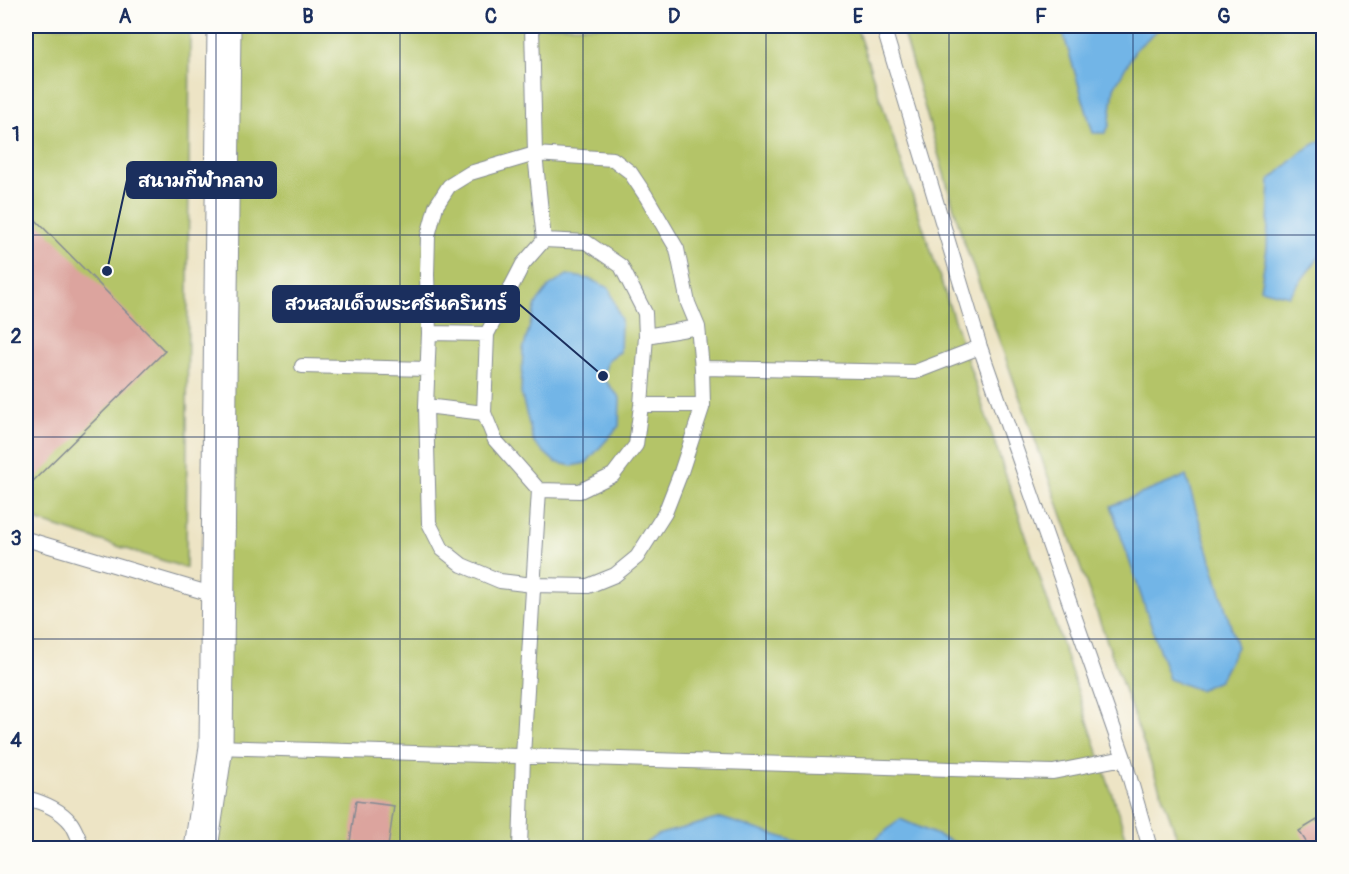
<svg xmlns="http://www.w3.org/2000/svg" width="1349" height="874" viewBox="0 0 1349 874" font-family="Pangolin,'Playpen Sans Thai',sans-serif">
	<style>
		.green { fill: #b4c468; stroke: #687a63; stroke-width: 1.5 }
		.water { fill: #72b5e7; stroke: #4672a2; stroke-width: 1.5 }
		.building { fill: #dca49e }
		.lines { fill: none; stroke-linecap: round; stroke-linejoin: round }
		.lane-casing { stroke: #848a92; stroke-width: 16 }
		.secondary-casing { stroke: #848a92; stroke-width: 35 }
		.lane { stroke: #fff; stroke-width: 14 }
		.secondary { stroke: #fff; stroke-width: 33 }
		.grid { fill: none; stroke: #1b2f5e; stroke-width: 1.5; stroke-opacity: 0.55 }
		.leader { fill: none; stroke: #1b2f5e; stroke-width: 2 }
		.callout-dot { fill: #1b2f5e; stroke: #fdfcf7; stroke-width: 2 }
		.callout { fill: #1b2f5e; stroke: #1b2f5e; stroke-width: 2 }
		.callout-label { font-size: 18px; text-anchor: middle; font-weight: bold; fill: #fff }
		.neatline { fill: none; stroke: #1b2f5e; stroke-width: 2 }
		.grid-label { font-size: 20px; text-anchor: middle; font-weight: bold; fill: #1b2f5e }
	</style>
	<rect width="100%" height="100%" fill="#fdfcf7"/>
	<filter id="ink" filterUnits="userSpaceOnUse"><feTurbulence type="fractalNoise" baseFrequency=".0167" numOctaves="2"/><feDisplacementMap in="SourceGraphic" scale="12" xChannelSelector="R" yChannelSelector="G"/><feConvolveMatrix kernelMatrix="1 2 1 2 8 2 1 2 1" color-interpolation-filters="sRGB"/></filter>
	<filter id="wash" filterUnits="userSpaceOnUse"><feTurbulence type="fractalNoise" baseFrequency=".008" numOctaves="4" result="noise"/><feDisplacementMap in="SourceGraphic" scale="24" xChannelSelector="R" yChannelSelector="G"/><feGaussianBlur stdDeviation="1.35" result="paint"/><feColorMatrix in="noise" values="0 0 0 0 0 0 0 0 0 0 0 0 0 0 0 0 0 1.4 0 .05"/><feComposite in="paint" operator="in"/></filter>
	<g filter="url(#wash)">
		<rect width="100%" height="100%" fill="#ede4c5"/>
		<!-- green -->
		<path class="green" d="M26 26H190L186 568 26 517Z
			M238 26H856L1130 848H211Z
			M901 26H1323V848H1181L963 239Z"/>
		<!-- water -->
		<path class="water" d="M1061 26H1162L1136 49 1114 88 1109 126 1105 133H1093Z
			M1323 139V252L1289 296 1260 289 1267 249 1270 180 1304 150Z
			M567 275 589 279 609 288 621 320 620 352C605 360 606 363 604 379L620 398 619 426 586 463 572 466 555 462 534 443 521 393 523 350 536 304 549 287Z
			M1186 476 1237 647 1219 681 1199 690 1169 679 1111 506Z
			M721 818 817 848H639L657 835Z
			M900 819 967 848H837L869 845Z"/>
		<g id="blocks">
			<!-- building -->
			<path class="building" d="M26 210 165 351 26 488Z
				M356 801 394 806 388 847 350 842Z
				M1317 820 1324 830V843L1315 848H1310L1299 831Z"/>
		</g>
	</g>
	<g filter="url(#ink)">
		<use href="#blocks" fill-opacity="0" stroke="#848a92" stroke-width="1.5"/>
		<g class="lines">
			<defs>
				<path id="lane" d="M883 26 980 347 1124 758 1150 848
					M429 333 487 334
					M646 336 698 327
					M302 366 428 369
					M702 368 915 372 980 347
					M641 405H703L702 368 698 327 688 303 677 249 646 196 630 172 613 159 535 154 470 173 449 186 436 206 428 236 427 275 429 333 426 406 429 523 442 549 462 565 500 581 533 585 588 586 615 575 637 557 665 513 681 472 703 405
					M426 406 484 413
					M539 490 580 491 613 475 636 445 641 405 646 336 645 313 621 266 586 242 544 240
					M26 539 218 596
					M216 747 1053 772 1124 758
					M26 798C42 802 60 809 71 823 76 830 79 840 83 848
					M520 848 523 756 539 490 495 440 484 413 487 334 523 264 544 240 535 154 532 26"/>
				<path id="secondary" d="M201 848 216 747 224 26"/>
			</defs>
			<!-- lane casing -->
			<use href="#lane" class="lane-casing"/>
			<!-- secondary casing -->
			<use href="#secondary" class="secondary-casing"/>
			<!-- lane -->
			<use href="#lane" class="lane"/>
			<!-- secondary -->
			<use href="#secondary" class="secondary"/>
		</g>
	</g>
	<!-- grid -->
	<path class="grid" d="M216 26V848M400 26V848M583 26V848M766 26V848M949 26V848M1133 26V848M26 235H1324M26 437H1324M26 639H1324"/>
	<!-- callouts -->
	<path class="leader" d="M107 271L127 180M603 376L519 304"/>
	<g class="callout-dot">
		<circle cx="107" cy="271" r="6"/>
		<circle cx="603" cy="376" r="6"/>
	</g>
	<g class="callout">
		<rect x="127" y="162" width="149" height="36" rx="6"/>
		<rect x="273" y="286" width="246" height="36" rx="6"/>
	</g>
	<g class="callout-label">
		<text x="201" y="187">สนามกีฬากลาง</text>
		<text x="396" y="310">สวนสมเด็จพระศรีนครินทร์</text>
	</g>
	<!-- margin -->
	<rect width="1349" height="874" fill="none" stroke="#fdfcf7" stroke-width="66"/>
	<rect x="33" y="33" width="1283" height="808" class="neatline"/>
	<g class="grid-label">
		<text x="125" y="23">A</text>
		<text x="308" y="23">B</text>
		<text x="491" y="23">C</text>
		<text x="674" y="23">D</text>
		<text x="858" y="23">E</text>
		<text x="1041" y="23">F</text>
		<text x="1224" y="23">G</text>
		<text x="16" y="141">1</text>
		<text x="16" y="343">2</text>
		<text x="16" y="545">3</text>
		<text x="16" y="747">4</text>
	</g>
</svg>
